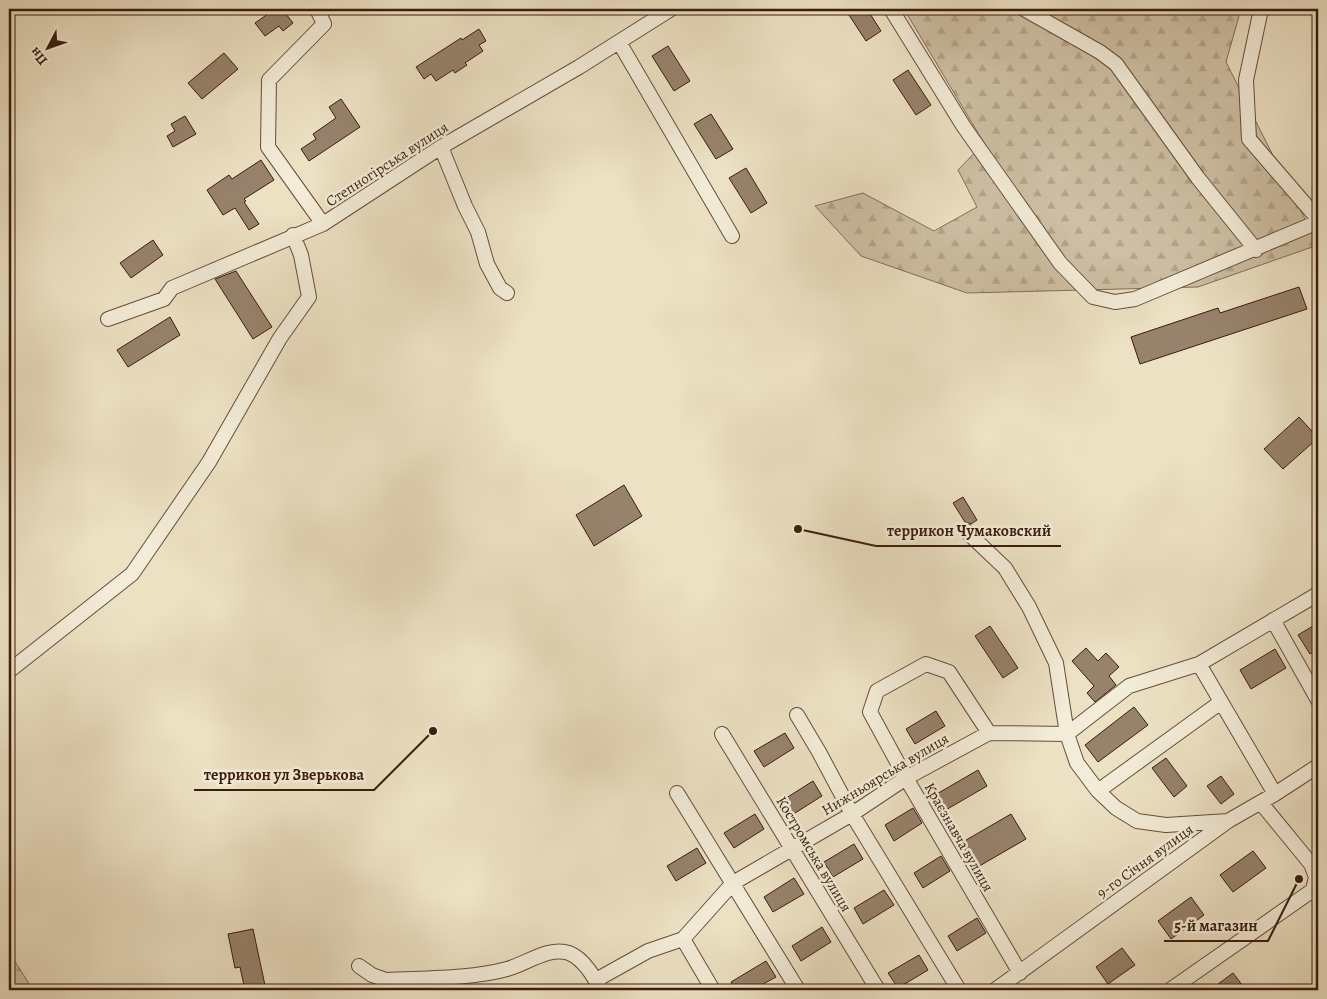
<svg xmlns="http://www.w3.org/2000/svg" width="1327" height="999" viewBox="0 0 1327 999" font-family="Alegreya,serif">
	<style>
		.forest { fill: url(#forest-firs); stroke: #846e59 }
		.building { fill: #97826c; stroke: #3a1c0e }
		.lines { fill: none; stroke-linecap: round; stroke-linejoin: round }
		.minor-casing { stroke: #664d3b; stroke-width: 16 }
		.minor { stroke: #f3ecd8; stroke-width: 14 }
		.labels { text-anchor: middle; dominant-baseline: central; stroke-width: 5; stroke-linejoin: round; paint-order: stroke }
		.street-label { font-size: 15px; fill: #3a1c0e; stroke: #f3ecd8 }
		.leader { fill: none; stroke: #3a1c0e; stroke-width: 2 }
		.callout-dot { fill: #3a1c0e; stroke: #f3ecd8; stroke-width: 2 }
		.callout-label { font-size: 16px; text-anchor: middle; font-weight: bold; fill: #3a1c0e; stroke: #f3ecd8; stroke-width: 5; stroke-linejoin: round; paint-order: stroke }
	</style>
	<defs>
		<pattern id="forest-firs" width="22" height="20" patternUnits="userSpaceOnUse" patternTransform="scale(1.25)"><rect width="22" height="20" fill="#cec0a4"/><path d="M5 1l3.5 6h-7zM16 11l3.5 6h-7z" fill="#b2a48c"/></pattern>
	</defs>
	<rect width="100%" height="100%" fill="#ece1c3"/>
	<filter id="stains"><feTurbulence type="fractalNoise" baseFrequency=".004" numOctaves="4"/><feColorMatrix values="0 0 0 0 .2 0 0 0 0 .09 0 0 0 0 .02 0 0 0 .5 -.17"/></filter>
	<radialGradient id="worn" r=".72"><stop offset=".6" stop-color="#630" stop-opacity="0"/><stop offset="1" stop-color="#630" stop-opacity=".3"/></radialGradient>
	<!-- forest -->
	<path class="forest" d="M904 9H1241L1226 62 1318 245 1198 287 967 293 861 256 815 206 863 193 934 231 977 207 958 170 984 143Z
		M9 952 33 990H9Z"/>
	<!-- building -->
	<path class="building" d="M275 9H282L293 23 283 31 279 26 265 36 255 23Z
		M845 9H867L881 31 866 41Z
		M479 29 486 41 479 45 483 51 465 63 467 65 455 73 453 70 436 81 431 74 424 79 416 67 461 38 462 40Z
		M668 46 690 81 674 91 652 56Z
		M224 53 238 69 202 99 188 83Z
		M908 70 931 105 916 115 893 80Z
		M341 99 360 127 309 161 301 149 316 139 313 134 336 118 329 107Z
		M711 114 733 149 716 159 694 124Z
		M185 116 196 134 173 147 167 136 175 131 171 124Z
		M261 160 274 180 244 199 246 201 244 202 259 224 249 230 235 208 223 215 207 190 229 175 232 179Z
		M746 168 767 203 751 213 729 178Z
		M153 240 163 255 131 278 120 263Z
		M236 271 272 327 253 339 215 279Z
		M1299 287 1307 309 1140 364 1131 337 1218 308 1220 313Z
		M170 317 180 335 128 367 117 350Z
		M1299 417 1318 438 1283 469 1264 449Z
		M624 485 642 516 594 546 576 515Z
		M963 497 977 520 971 524 965 522 953 503Z
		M1318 623V649L1310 654 1298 635Z
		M990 626 1018 668 1003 678 975 636Z
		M1086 648 1098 661 1106 653 1119 667 1109 676 1116 685 1095 702 1087 693 1094 686 1072 661Z
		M1275 649 1286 668 1251 689 1240 670Z
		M1134 707 1148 725 1098 762 1085 745Z
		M936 711 945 726 915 744 906 729Z
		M785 733 794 748 764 767 754 751Z
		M1166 758 1187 786 1174 797 1152 768Z
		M978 770 987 786 944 811 935 795Z
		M1221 776 1234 794 1221 804 1207 786Z
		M813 781 822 796 792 815 783 800Z
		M913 808 922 823 894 841 885 825Z
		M755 814 764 829 734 848 724 833Z
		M1011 814 1026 839 976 868 961 843Z
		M854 844 863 859 833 877 824 862Z
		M697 848 706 863 676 881 667 866Z
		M1253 851 1266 868 1233 892 1220 875Z
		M941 856 950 871 923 888 914 873Z
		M794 878 804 894 773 912 764 897Z
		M884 890 894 905 863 924 854 908Z
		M1191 897 1204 915 1171 939 1158 921Z
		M977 918 986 933 957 951 948 936Z
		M822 927 831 942 801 961 792 946Z
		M253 929 266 990H245L240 967 235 968 228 934Z
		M1122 948 1135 965 1108 984 1096 967Z
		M919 955 928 970 898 988 888 973Z
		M766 961 776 977 752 990H736L731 982Z
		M1233 973 1246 990H1210Z"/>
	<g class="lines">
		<defs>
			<path id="minor" d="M317 9 324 24 269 80 268 147 323 224
				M891 9 964 127 1060 263 1093 297 1115 302 1135 299 1318 222
				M1024 9 1100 52 1116 64 1198 178 1256 250
				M1261 9 1246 80 1249 139 1318 219
				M619 42 732 236
				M441 147 465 206 478 232 487 264 500 288 507 293
				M108 319 164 299 172 288 323 224 441 147 579 67 671 9
				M966 531 1005 568 1029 607 1056 663 1067 734 1077 763 1098 791 1116 808 1137 821 1166 825 1228 821
				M1273 620 1318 700
				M1199 664 1275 794
				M9 671 132 574 209 462 280 338 309 297 301 255 293 235
				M797 715 819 752 852 814 959 990
				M989 733 949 672 926 664 877 691 870 712 906 778 1020 973
				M722 734 878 990
				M1098 791 1221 702
				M677 793 798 990
				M1261 803 1311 864 1316 877 1313 890 1318 896
				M683 939 713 990
				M359 966 372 975 386 980C423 978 471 979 507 969 526 964 549 946 569 953 584 959 594 977 601 990
				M596 980 648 951 683 939 733 883 852 814 906 778 989 733 1067 734 1129 686 1199 664 1318 594
				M995 990 1228 821 1275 794 1318 766
				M1170 990 1313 890 1318 889"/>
		</defs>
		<!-- minor casing -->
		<use href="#minor" class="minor-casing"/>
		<!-- minor -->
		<use href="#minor" class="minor"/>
	</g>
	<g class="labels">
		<!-- street labels -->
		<g class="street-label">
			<text transform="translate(387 164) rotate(-33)">Степногірська вулиця</text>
			<text transform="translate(885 774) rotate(-31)">Нижньоярська вулиця</text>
			<text transform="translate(959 837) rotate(60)">Краєзнавча вулиця</text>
			<text transform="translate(814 854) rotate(59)">Костромська вулиця</text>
			<text transform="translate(1145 861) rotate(-36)">9-го Січня вулиця</text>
		</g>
	</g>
	<!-- callouts -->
	<path class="leader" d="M798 529L876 546H1061M433 731L374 790H194M1299 879L1268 941H1164"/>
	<g class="callout-dot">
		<circle cx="798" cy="529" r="5"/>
		<circle cx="433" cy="731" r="5"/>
		<circle cx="1299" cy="879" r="5"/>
	</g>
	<g class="callout-label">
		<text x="969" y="536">террикон Чумаковский</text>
		<text x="284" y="780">террикон ул Зверькова</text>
		<text x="1216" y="931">5-й магазин</text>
	</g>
	<!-- margin -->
	<rect width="1327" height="999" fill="none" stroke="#ece1c3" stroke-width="30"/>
	<rect x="10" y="10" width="1307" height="979" fill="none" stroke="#3a1c0e" stroke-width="2.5"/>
	<rect x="15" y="15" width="1297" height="969" fill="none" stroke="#3a1c0e"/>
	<!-- north arrow -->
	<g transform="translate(48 48) rotate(229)" stroke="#f3ecd8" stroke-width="4" paint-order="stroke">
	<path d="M0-4L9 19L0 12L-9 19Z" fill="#3a1c0e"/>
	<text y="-8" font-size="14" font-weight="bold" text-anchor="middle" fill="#3a1c0e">Пн</text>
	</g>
	<rect width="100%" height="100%" filter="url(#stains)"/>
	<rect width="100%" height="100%" fill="url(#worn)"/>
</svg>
